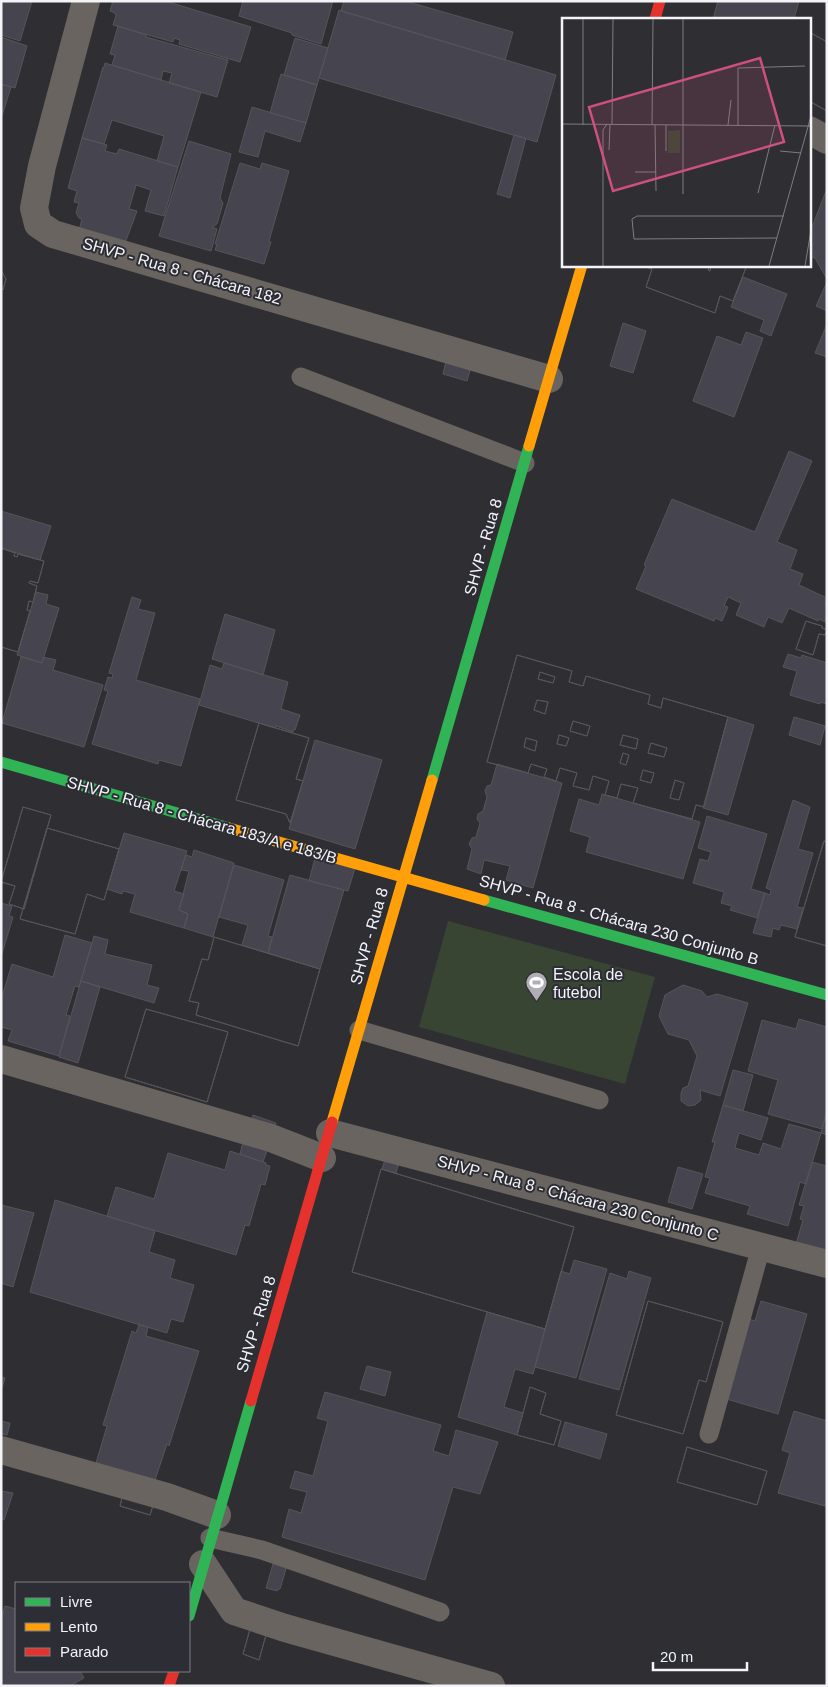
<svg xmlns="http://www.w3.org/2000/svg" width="828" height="1687" viewBox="0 0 828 1687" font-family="Arial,sans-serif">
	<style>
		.green { fill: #374532 }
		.building { fill: #46454f; stroke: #555559; fill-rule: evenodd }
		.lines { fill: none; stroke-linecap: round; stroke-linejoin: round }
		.lane { stroke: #69645f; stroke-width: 19 }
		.street { stroke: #69645f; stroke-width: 28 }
		.fast { stroke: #30b455; stroke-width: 11 }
		.slow { stroke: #ff9f0a; stroke-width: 11 }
		.jam { stroke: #e5322d; stroke-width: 11 }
		.labels { text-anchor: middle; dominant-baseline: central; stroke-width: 4; stroke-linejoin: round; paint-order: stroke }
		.street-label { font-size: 16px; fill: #f3f3f8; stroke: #2d2d35 }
		.poi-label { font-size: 16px; fill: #f3f3f8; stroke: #2d2d35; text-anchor: start }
		.inset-road { fill: none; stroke: #7d7d82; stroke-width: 1 }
		.view { fill: #ce4f82; fill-opacity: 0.15; stroke: #ce4f82; stroke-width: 2.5 }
		.inset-edge { fill: none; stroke: #f3f3f8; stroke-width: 2.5 }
	</style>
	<rect width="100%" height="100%" fill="#2f2f33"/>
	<!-- green -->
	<path class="green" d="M448 921 655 977 625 1084 419 1027Z"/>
	<!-- building -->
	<path class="building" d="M1 1H32L20 41 1 35Z
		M113 1H165L251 27 240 62 179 44 180 40 174 38 173 42 113 25 116 16 115 13 110 11Z
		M243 1H333L321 44 292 35V33L239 16Z
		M344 1H405L513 32 505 60 341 11Z
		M718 1H799L794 19H713Z
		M339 10 556 75 537 142 319 78Z
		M118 26 146 35V37L228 60 217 97 169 83 172 73 163 71 161 80 112 65 115 55 110 54Z
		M809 32 827 42V111L809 101Z
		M809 32 827 42V111L809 101Z
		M1 37 27 46 15 88 1 84Z
		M295 38 328 48 317 85 284 75Z
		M105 63 201 92 178 167 157 161 164 136 112 120 104 144 82 138 103 67H104Z
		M281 74 317 85 306 123 270 113Z
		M1 84 11 87 1 119Z
		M252 107 306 123 300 142 265 131 258 157 239 152Z
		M514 135 526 138 510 198 497 194Z
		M82 138 107 145 105 151 117 154 119 149 178 167 164 216 145 211 151 190 136 185 129 209 137 211 125 243 79 230 82 219 79 218 76 213 79 203 74 202 77 191 68 188Z
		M189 141 231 154 220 198 223 203 217 224 212 227 217 229 211 251 159 236Z
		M240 163 260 169 262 163 289 171 269 241 271 242 264 264 215 250 217 244H215Z
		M826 191H827V279L815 258 809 256V235Z
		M640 265H710L708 270 710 271 711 265H747L733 301 720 296 715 313 646 287 652 269Z
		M640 265H710L708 270 710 271 711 265H747L733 301 720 296 715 313 646 287 652 269Z
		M1 270 6 279 3 290 1 289Z
		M1 270 6 279 3 290 1 289Z
		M743 277 787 294 771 336 760 331 764 320 731 307Z
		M827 282V311L816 306Z
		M623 323 646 331 633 373 610 366Z
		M827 324V357L815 353Z
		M746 332 763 338 734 417 693 401 717 336 741 345Z
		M447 357 472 363 467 381 443 374Z
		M789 451 812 461 777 542 797 550 790 569 803 574 799 585 827 598 825 605 827 606 825 622 819 619 818 621 789 608 782 623 768 617 764 627 736 615 741 603 728 597 724 606 728 607 722 621 715 618 714 621 636 589 646 566 644 565 672 499 755 532Z
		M1 511 51 526 40 560 1 548Z
		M1 548 15 553 14 556 17 557 18 554 44 561 38 583 30 581 29 583 37 586 33 602 29 601 27 610 30 611 18 652 1 647Z
		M1 548 15 553 14 556 17 557 18 554 44 561 38 583 30 581 29 583 37 586 33 602 29 601 27 610 30 611 18 652 1 647Z
		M36 592 48 595 46 604 59 608 42 663 17 655Z
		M132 597 141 600 138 609 155 613 136 680 200 699 181 766 159 760 158 764 92 744 108 691 104 690 108 677 112 678 113 674 109 673Z
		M225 614 275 630 263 675 212 659Z
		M806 621 822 626V628L827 630 825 635 819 634 813 655 796 649Z
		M806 621 822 626V628L827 630 825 635 819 634 813 655 796 649Z
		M788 654 801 658 802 655 827 663V704L820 702V704L790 695 797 671 783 667Z
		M517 655 572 671 569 682 583 686 586 676 650 695 648 704 661 708 663 698 728 717 704 807 696 805 692 819 633 803 638 788 621 784 617 798 605 795 609 781 593 776 589 790 573 786 577 773 560 768 556 781 544 777 547 769 531 764 528 773 487 762ZM540 672 555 677 553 683 538 679ZM537 700 548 702 545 714 534 710ZM573 721 590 726 587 736 570 731ZM559 735 569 738 566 746 557 744ZM623 735 638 739 636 749 620 745ZM526 738 537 741 535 751 524 747ZM651 743 667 748 664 757 648 753ZM623 753 629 755 626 765 620 763ZM643 770 654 773 651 783 640 780ZM675 780 684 783 679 800 670 798Z
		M517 655 572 671 569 682 583 686 586 676 650 695 648 704 661 708 663 698 728 717 704 807 696 805 692 819 633 803 638 788 621 784 617 798 605 795 609 781 593 776 589 790 573 786 577 773 560 768 556 781 544 777 547 769 531 764 528 773 487 762ZM540 672 555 677 553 683 538 679ZM537 700 548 702 545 714 534 710ZM573 721 590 726 587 736 570 731ZM559 735 569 738 566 746 557 744ZM623 735 638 739 636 749 620 745ZM526 738 537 741 535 751 524 747ZM651 743 667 748 664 757 648 753ZM623 753 629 755 626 765 620 763ZM643 770 654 773 651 783 640 780ZM675 780 684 783 679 800 670 798Z
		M21 657 42 663 43 657 56 660 53 670 103 685 84 747 2 723Z
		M224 663 288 682 281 709 300 715 295 730 294 729 293 732 276 726 275 728 199 705 210 665 222 669Z
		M728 717 754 725 728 815 703 808Z
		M794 717 825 726 820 745 789 735Z
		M259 723 309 738 296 779 303 781 290 823 286 814 236 800Z
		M259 723 309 738 296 779 303 781 290 823 286 814 236 800Z
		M315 740 382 760 355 849 289 829Z
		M497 764 562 783 533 888 506 880 510 866 484 860 481 874 467 869 472 849 469 844 472 838 476 837 480 823 477 819 478 814 483 811 487 797 485 791 487 786 491 785Z
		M602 794 700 822 683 879 586 852 590 837 570 831 579 799 599 805Z
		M793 800 810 807 798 849 813 853 797 907 803 908 797 929 781 925 779 930 773 928 771 937 753 933 765 893 770 895 771 890 766 888Z
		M23 807 51 815 24 909 9 904 15 886 1 882Z
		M23 807 51 815 24 909 9 904 15 886 1 882Z
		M707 816 767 834 751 889 765 893 757 918 730 910 732 906 721 903 724 892 693 883 700 859 708 861 711 852 698 848Z
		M47 828 119 849 104 900 87 894 75 934 20 919Z
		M47 828 119 849 104 900 87 894 75 934 20 919Z
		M124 833 187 851 174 891 184 894 179 910 188 914 184 928 130 912 135 894 123 891 122 894 107 889Z
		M824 841 827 842V946L795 937Z
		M824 841 827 842V946L795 937Z
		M194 850 234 863 213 937 184 928 188 914 179 910 189 871 181 870 186 855 192 857Z
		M315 858 356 865 348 891 309 881Z
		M234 865 284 880 268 936 272 937 268 953 242 945 248 925 219 917Z
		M290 875 344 890 320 969 268 953Z
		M1 903 12 906 9 916 13 917 1 957Z
		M65 935 92 943 79 987 75 986 66 1015 70 1016 59 1056 8 1041 12 1030 1 1027V1000L12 964 53 977Z
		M94 936 108 940 105 954 152 965 147 985 159 988 154 1003 81 981Z
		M214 937 320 969 298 1046 196 1015 199 1003 189 1001 202 959 208 960Z
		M214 937 320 969 298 1046 196 1015 199 1003 189 1001 202 959 208 960Z
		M81 981 100 987 78 1063 59 1057Z
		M683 985 702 991 707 997 717 994 748 1003 720 1096 700 1090 701 1100 695 1105 688 1106 681 1101V1093L683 1088 688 1086 697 1056 689 1040 668 1034 659 1016 665 995Z
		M146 1009 228 1032 207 1102 125 1077Z
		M146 1009 228 1032 207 1102 125 1077Z
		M799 1019 827 1027V1111L822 1129 768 1114 778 1080 748 1071 762 1020 796 1029Z
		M733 1070 753 1075 743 1111 723 1105Z
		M723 1105 768 1118 761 1140 739 1133 735 1148 759 1155 763 1143 781 1149 789 1124 821 1133 806 1184 800 1182 788 1226 747 1214 750 1206 705 1193 710 1178 705 1177 715 1142H712Z
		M827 1111V1135L821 1133Z
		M253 1115 276 1123 263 1162 240 1154 244 1138 246 1139Z
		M389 1147 402 1151 396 1173 382 1169Z
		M230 1151 266 1163V1165L270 1166 265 1185 261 1184 249 1226 245 1225 236 1255 107 1216 116 1187 154 1199 168 1153 225 1170Z
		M812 1162 827 1166V1253L796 1244 803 1220 800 1219 804 1206 799 1205Z
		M678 1167 703 1174 692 1209 668 1202Z
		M381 1169 574 1227 545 1329 352 1272Z
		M381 1169 574 1227 545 1329 352 1272Z
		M55 1200 155 1231 149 1252 175 1260 170 1278 194 1285 183 1322 171 1319 167 1333 30 1292Z
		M1 1205 34 1213 13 1287 1 1283Z
		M574 1260 607 1269 576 1378 535 1367 561 1271 570 1274Z
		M629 1271 651 1278 619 1390 579 1379 610 1273 627 1279Z
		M648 1301 723 1322 706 1382 699 1380 683 1434 616 1415Z
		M648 1301 723 1322 706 1382 699 1380 683 1434 616 1415Z
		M761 1301 807 1314 778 1414 723 1398 746 1318 755 1321Z
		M487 1312 545 1329 533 1374 515 1369 504 1407 523 1413 517 1435 458 1417Z
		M139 1325 148 1327 146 1336 199 1351 169 1446 167 1444 155 1480 96 1463 107 1426 103 1425 132 1331 136 1333Z
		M367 1366 391 1372 385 1396 360 1389Z
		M1 1377 5 1378 1 1392Z
		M530 1387 546 1393 540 1414 561 1421 554 1445 517 1435Z
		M530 1387 546 1393 540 1414 561 1421 554 1445 517 1435Z
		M325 1392 441 1425 433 1451 449 1456 456 1430 498 1442 480 1494 453 1487 425 1580 282 1537 289 1509 301 1513 307 1492 290 1488 295 1471 313 1476 328 1421 317 1418Z
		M794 1411 827 1421V1499L825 1506 778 1493 790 1453 782 1450Z
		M1 1421 10 1423 7 1435 1 1434Z
		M565 1422 607 1434 600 1459 558 1446Z
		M687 1447 767 1471 757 1505 677 1482Z
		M687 1447 767 1471 757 1505 677 1482Z
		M124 1490 155 1499 150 1515 120 1506Z
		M124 1490 155 1499 150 1515 120 1506Z
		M1 1491 13 1493 4 1520 1 1519Z
		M275 1557 288 1562 280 1589H278L277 1591 266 1588Z
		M5 1606 16 1609V1671H80L84 1678 70 1686H1V1682L3 1681 1 1679V1620Z
		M250 1629 266 1635 259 1660 243 1654Z
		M250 1629 266 1635 259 1660 243 1654Z"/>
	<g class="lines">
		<!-- lane -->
		<path class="lane" d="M301 377 525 463
			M359 1030 599 1100
			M709 1434 761 1247
			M210 1538 262 1550 440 1612"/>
		<!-- street -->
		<path class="street" d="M86 1 42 166 34 208 38 224 53 234 549 379
			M809 130 827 140
			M1 1059 271 1138 322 1158
			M330 1133 827 1264
			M1 1450 167 1497 217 1515
			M203 1564 234 1611 285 1628 491 1686"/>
		<!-- fast -->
		<path class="fast" d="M1 762 229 828
			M432 780 529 446
			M484 900 827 995
			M189 1616 251 1401"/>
		<!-- slow -->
		<path class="slow" d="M529 446 582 265
			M229 828 484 900
			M332 1122 432 780"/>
		<!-- jam -->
		<path class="jam" d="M655 19 660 1
			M251 1401 332 1122
			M169 1686 174 1671"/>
	</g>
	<!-- icons -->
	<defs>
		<symbol id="stadium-pin" viewBox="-11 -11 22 30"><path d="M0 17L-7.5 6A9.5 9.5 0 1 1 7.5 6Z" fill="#aeaeb3" stroke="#2d2d35"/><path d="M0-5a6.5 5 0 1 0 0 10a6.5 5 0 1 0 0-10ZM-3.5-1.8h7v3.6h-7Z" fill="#fff"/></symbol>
	</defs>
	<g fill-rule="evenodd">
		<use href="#stadium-pin" x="524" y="970" width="25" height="34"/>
	</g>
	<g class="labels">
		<!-- street labels -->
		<g class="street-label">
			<text transform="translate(182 271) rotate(16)">SHVP - Rua 8 - Chácara 182</text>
			<text transform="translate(483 547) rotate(-74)">SHVP - Rua 8</text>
			<text transform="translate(202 820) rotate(16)">SHVP - Rua 8 - Chácara 183/A e 183/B</text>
			<text transform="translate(619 920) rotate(16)">SHVP - Rua 8 - Chácara 230 Conjunto B</text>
			<text transform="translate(369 936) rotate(-74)">SHVP - Rua 8</text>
			<text transform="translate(578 1198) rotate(15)">SHVP - Rua 8 - Chácara 230 Conjunto C</text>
			<text transform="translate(256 1324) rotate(-73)">SHVP - Rua 8</text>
		</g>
		<!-- poi labels -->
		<g class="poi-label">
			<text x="553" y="974">Escola de<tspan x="553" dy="18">futebol</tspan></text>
		</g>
	</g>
	<!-- overview -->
	<g transform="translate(562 18)">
		<rect width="249" height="249" fill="#2f2f33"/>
		<path d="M118 112V135H106V113Z" fill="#374532"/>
		<path class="inset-road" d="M121 1V176M0 106 249 108M50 106 51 1M21 107V1M90 107 91 1M93 107 94 173M166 107 169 82M176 107V50L243 48M47 132 48 106M104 133V107M218 133 239 135M73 154H94M196 175 213 107M215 220 72 221 70 201 75 198H222M41 248V112L45 106M207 248 249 98M243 248 249 212"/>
		<path class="view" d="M198 40 222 124 51 173 27 89Z"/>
		<rect width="249" height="249" class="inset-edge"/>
	</g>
	<!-- border -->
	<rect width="828" height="1687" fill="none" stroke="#f3f3f8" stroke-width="5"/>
	<!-- legend -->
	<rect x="15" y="1582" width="175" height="90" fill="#2d2d35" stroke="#7c7c83"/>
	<rect x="25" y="1598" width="25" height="8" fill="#30b455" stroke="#7c7c83"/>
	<text x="60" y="1607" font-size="15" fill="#f3f3f8">Livre</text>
	<rect x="25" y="1623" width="25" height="8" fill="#ff9f0a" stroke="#7c7c83"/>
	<text x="60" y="1632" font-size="15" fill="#f3f3f8">Lento</text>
	<rect x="25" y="1648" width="25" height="8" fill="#e5322d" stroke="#7c7c83"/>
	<text x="60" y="1657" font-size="15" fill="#f3f3f8">Parado</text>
	<!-- scale -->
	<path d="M653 1662v8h94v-8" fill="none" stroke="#f3f3f8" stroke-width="2.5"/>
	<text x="660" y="1662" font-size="15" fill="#f3f3f8" stroke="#2d2d35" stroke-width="4" paint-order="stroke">20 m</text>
</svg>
